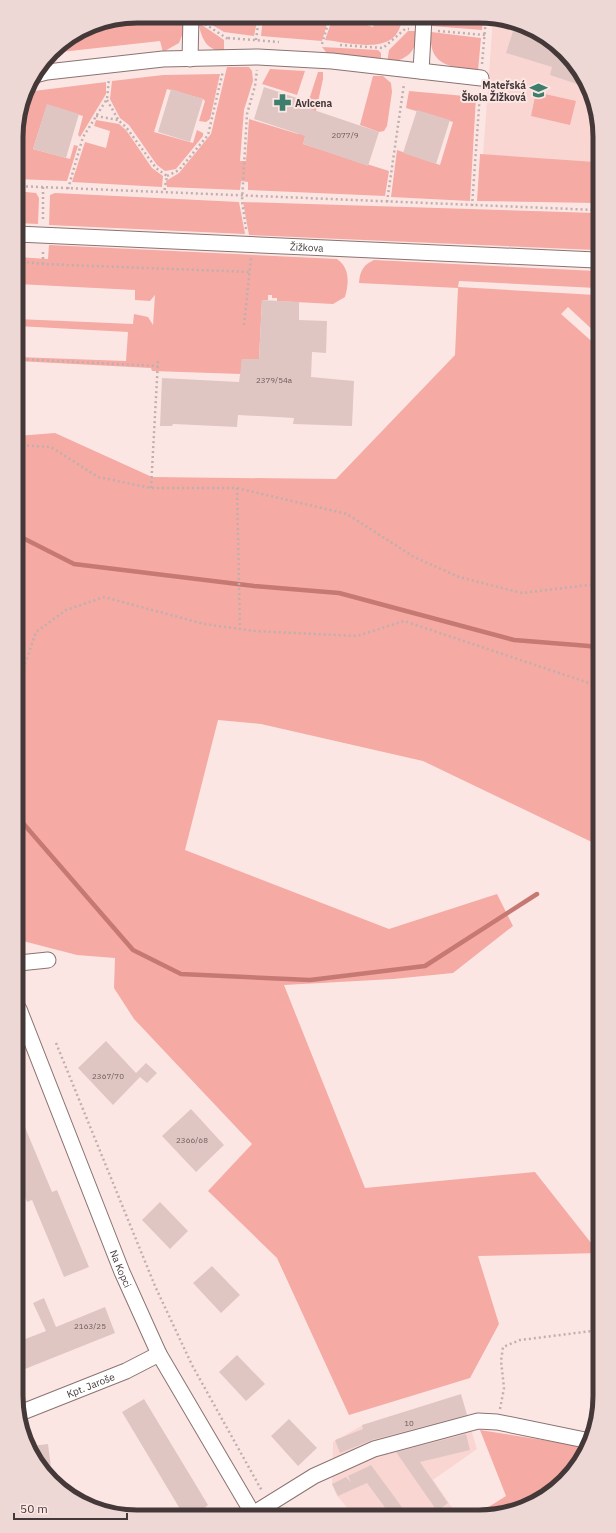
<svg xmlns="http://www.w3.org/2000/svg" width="616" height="1533" viewBox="0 0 616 1533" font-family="'IBM Plex Sans',sans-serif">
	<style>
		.built { fill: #fad6d3 }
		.green { fill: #f5aaa4 }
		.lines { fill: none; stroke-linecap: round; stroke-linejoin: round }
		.stream { stroke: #c67873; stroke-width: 4.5 }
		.building { fill: #e0c6c3 }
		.minor-casing { stroke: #8b7371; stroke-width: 17 }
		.path { stroke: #c1afad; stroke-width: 2.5; stroke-dasharray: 2 3; stroke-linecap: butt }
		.minor { stroke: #fff; stroke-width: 15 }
		.labels { text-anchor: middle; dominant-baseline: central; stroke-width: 4; stroke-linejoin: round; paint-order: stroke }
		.number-label { font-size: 8px; fill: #6b5c5b }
		.poi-label { font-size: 10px; font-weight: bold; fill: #443938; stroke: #fce6e4; text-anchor: end }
		.street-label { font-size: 10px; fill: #443938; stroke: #fce6e4 }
		.rim { fill: none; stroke: #443938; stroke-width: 5 }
	</style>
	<rect width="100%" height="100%" fill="#fce6e4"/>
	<!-- built -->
	<path class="built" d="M493 18H502L559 46 584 76 596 106V162L483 155Z
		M461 1395 477 1449 433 1480 456 1513 353 1514 337 1496 332 1484 333 1442 361 1426Z"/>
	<!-- green -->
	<path class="green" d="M137 16H185V28L179 43 163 52 160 41 52 53 57 46 91 25Z
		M205 16 258 17 254 36 224 32 204 20Z
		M263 17H329L322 41 261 36Z
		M333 17H343L373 27 376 17 402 18C398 57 353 43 325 40Z
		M433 18H483L482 30 432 26Z
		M199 25H202L224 40V52C207 50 202 40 199 25Z
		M408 31H417C417 53 406 60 387 63L389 50Z
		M431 32 481 38 478 70C451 67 428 67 431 32Z
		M322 47 378 50 381 53V63L329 56Z
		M227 67H249L252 71 253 81 244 110 240 161H246L249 119 298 134 318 72H323V79L316 111H313L303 144 389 171 385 196 248 190V182L241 181 240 190 167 187 166 181 179 173 211 134Z
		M270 69 305 71 297 95 262 84Z
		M220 74 210 119 206 122 199 121 205 101 203 99 167 89 154 132 193 143 197 130 203 133V136L176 169 165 171 157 165 129 125 120 118 110 99 112 81 163 75Z
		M373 76H383L391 83 392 92 387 126 384 131 379 132 360 125Z
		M106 82V94L80 137 78 135 83 116 47 105 33 149 70 159 74 145 78 146 67 181 16 179V129L26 92Z
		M409 91 476 97 470 201 391 197 397 150 440 165 453 122 406 108Z
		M536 92 576 101 570 125 531 116Z
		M96 120 119 124 126 130 152 168 163 176 162 187 72 182 85 142 106 148 110 131 94 126Z
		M480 154 596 162V203L477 201Z
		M16 191 36 193 39 198 38 224 17 223Z
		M55 193 239 202 245 234 49 225 50 195Z
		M243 202 596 213V250L249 235Z
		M49 245 337 259C350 268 349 283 345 297L333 304 277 301V298H272V295H268V300H262L259 359H242L241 374 152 371 151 368 17 361V357L126 361 128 332 17 326V319L133 324 134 314 148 317 153 325 155 295 150 301 135 300V290L17 284V257L48 259Z
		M374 260 596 271V288L459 281 458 287 596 295 597 334 568 307 561 314 597 346 598 845 423 761 261 724 218 720 185 850 389 929 497 894 513 926 453 973 393 979 284 985 365 1188 535 1172 599 1253 478 1256 499 1324 470 1378 349 1415 277 1258 208 1191 252 1144 134 1019 114 988 115 958 77 955 19 940 17 436 55 433 152 477 336 479 455 355 458 288 359 283C360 271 363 265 374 260Z
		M480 1430 587 1447 575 1470 546 1497 510 1513H479L506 1496Z"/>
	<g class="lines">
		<!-- stream -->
		<path class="stream" d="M17 535 74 564 254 586 339 593 514 640 589 646 598 648
			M18 808 22 822 133 950 181 974 310 980 425 966 537 894"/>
	</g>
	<!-- building -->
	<path class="building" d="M515 25 559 46 581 73 577 84 550 75 552 67 506 53Z
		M264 87 297 98 296 104 379 132 368 166 303 144 305 136 254 119Z
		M171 89 203 99 190 142 158 132Z
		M47 104 79 114 66 158 33 149Z
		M417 110 450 120 436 164 403 153Z
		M262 300 299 302V320L327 321 326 353 312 352 311 377 354 381 352 426 293 424 294 418 238 415 237 427 173 424 172 426H160L162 378 239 382 242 359H259Z
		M106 1041 136 1073 146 1063 157 1073 147 1083 140 1077 113 1105 78 1068Z
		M191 1109 224 1145 196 1172 162 1136Z
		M19 1113 52 1192 57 1190 89 1267 64 1277 32 1200 27 1202 19 1183Z
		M160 1202 188 1231 170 1249 142 1220Z
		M212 1266 240 1295 221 1313 193 1283Z
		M44 1298 56 1327 105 1307 115 1333 20 1371V1341L46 1331 33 1303Z
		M237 1355 265 1384 246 1401 219 1372Z
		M461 1394 467 1415 372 1440 340 1453 335 1440 363 1429 362 1425Z
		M144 1399 208 1505 203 1509 206 1514H183L122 1412Z
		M289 1419 317 1448 298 1466 271 1436Z
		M466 1434 470 1450 420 1462 448 1503 437 1511 396 1452Z
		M48 1444 53 1483 31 1446Z
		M371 1465 396 1499 406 1513H389L367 1483 338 1496 332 1484 346 1477 351 1482 348 1476Z"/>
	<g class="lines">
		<defs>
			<g id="minor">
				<path d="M190 59 191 16"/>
				<path d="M421 71 424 18"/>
				<path d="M35 75 47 72 163 59 258 57 332 61 481 78"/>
				<path id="s1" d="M17 234 596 260"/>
				<path d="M19 963 48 960"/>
				<path id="s2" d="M19 1009 122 1272 159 1354 253 1514"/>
				<path id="s3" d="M20 1413 126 1371 159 1354"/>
				<path d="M253 1514 314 1476 374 1449 478 1421 497 1422 590 1441"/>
			</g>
		</defs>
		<!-- minor casing -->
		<use href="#minor" class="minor-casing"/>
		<!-- path -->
		<path class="path" d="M205 24 228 39
			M438 31 485 35
			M228 38 279 42
			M256 40 259 17
			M322 44 330 17
			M340 45 383 48 405 29H409
			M482 64 486 18
			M107 100 119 121 126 127 156 168 167 176 164 193
			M96 116 118 120
			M167 176 179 170 208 135 223 71
			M16 186 596 210
			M43 187V221
			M68 189 83 137 107 99 109 78
			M387 202 404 84
			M472 206 480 93
			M246 229 242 201 247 114 255 86 257 70
			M17 261 43 264 250 272
			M43 264V249
			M244 325 251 258
			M17 359 158 366
			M17 445 51 447 98 477 151 488H237L347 514 414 557 459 577 522 593 597 584
			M151 488 158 361
			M237 488 240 629
			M18 708 19 682 36 632 66 610 104 597 204 624 254 631 357 636 404 621 598 686
			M56 1043 155 1286 192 1365 262 1491
			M500 1409 504 1388 501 1361 503 1347 520 1340 600 1330"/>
		<!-- minor -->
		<use href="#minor" class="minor"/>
	</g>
	<!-- icons -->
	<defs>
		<symbol id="school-bare" viewBox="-9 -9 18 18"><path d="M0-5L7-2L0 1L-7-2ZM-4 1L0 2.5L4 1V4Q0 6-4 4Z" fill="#3d7e6d" stroke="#fce6e4" stroke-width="2.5" paint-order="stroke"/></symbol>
		<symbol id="pharmacy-bare" viewBox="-9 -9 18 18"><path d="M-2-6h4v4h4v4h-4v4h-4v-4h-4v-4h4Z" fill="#3d7e6d" stroke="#fce6e4" stroke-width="2.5" paint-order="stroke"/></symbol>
	</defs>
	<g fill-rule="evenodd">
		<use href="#school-bare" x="526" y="78" width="25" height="25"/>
		<use href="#pharmacy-bare" x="270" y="90" width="25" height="25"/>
	</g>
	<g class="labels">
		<!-- number labels -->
		<g class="number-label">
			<text x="345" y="135">2077/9</text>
			<text x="274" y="380">2379/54a</text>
			<text x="108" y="1076">2367/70</text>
			<text x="192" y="1140">2366/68</text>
			<text x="90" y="1326">2163/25</text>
			<text x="409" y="1423">10</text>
		</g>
		<!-- poi labels -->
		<g class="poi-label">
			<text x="526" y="85">Mateřská<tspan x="526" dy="12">Škola Žižková</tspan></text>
			<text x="295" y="103" text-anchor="start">Avicena</text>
		</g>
		<!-- street labels -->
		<g class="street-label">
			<text stroke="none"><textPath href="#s1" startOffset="290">Žižkova</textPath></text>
			<text stroke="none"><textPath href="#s2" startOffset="279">Na Kopci</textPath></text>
			<text stroke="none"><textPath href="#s3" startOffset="76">Kpt. Jaroše</textPath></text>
		</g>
	</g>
	<!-- crop -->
	<path d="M0 0H616V1533H0ZM137 23H479A114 114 0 0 1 593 137V1396A114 114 0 0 1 479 1510H137A114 114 0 0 1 23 1396V137A114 114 0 0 1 137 23Z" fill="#edd8d6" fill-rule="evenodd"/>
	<path class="rim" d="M137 23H479A114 114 0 0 1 593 137V1396A114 114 0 0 1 479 1510H137A114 114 0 0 1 23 1396V137A114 114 0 0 1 137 23Z"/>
	<!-- scale -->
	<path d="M14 1513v6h113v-6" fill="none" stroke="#443938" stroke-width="2"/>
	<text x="20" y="1513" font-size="12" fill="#443938" stroke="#fce6e4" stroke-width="3" paint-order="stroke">50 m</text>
</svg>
